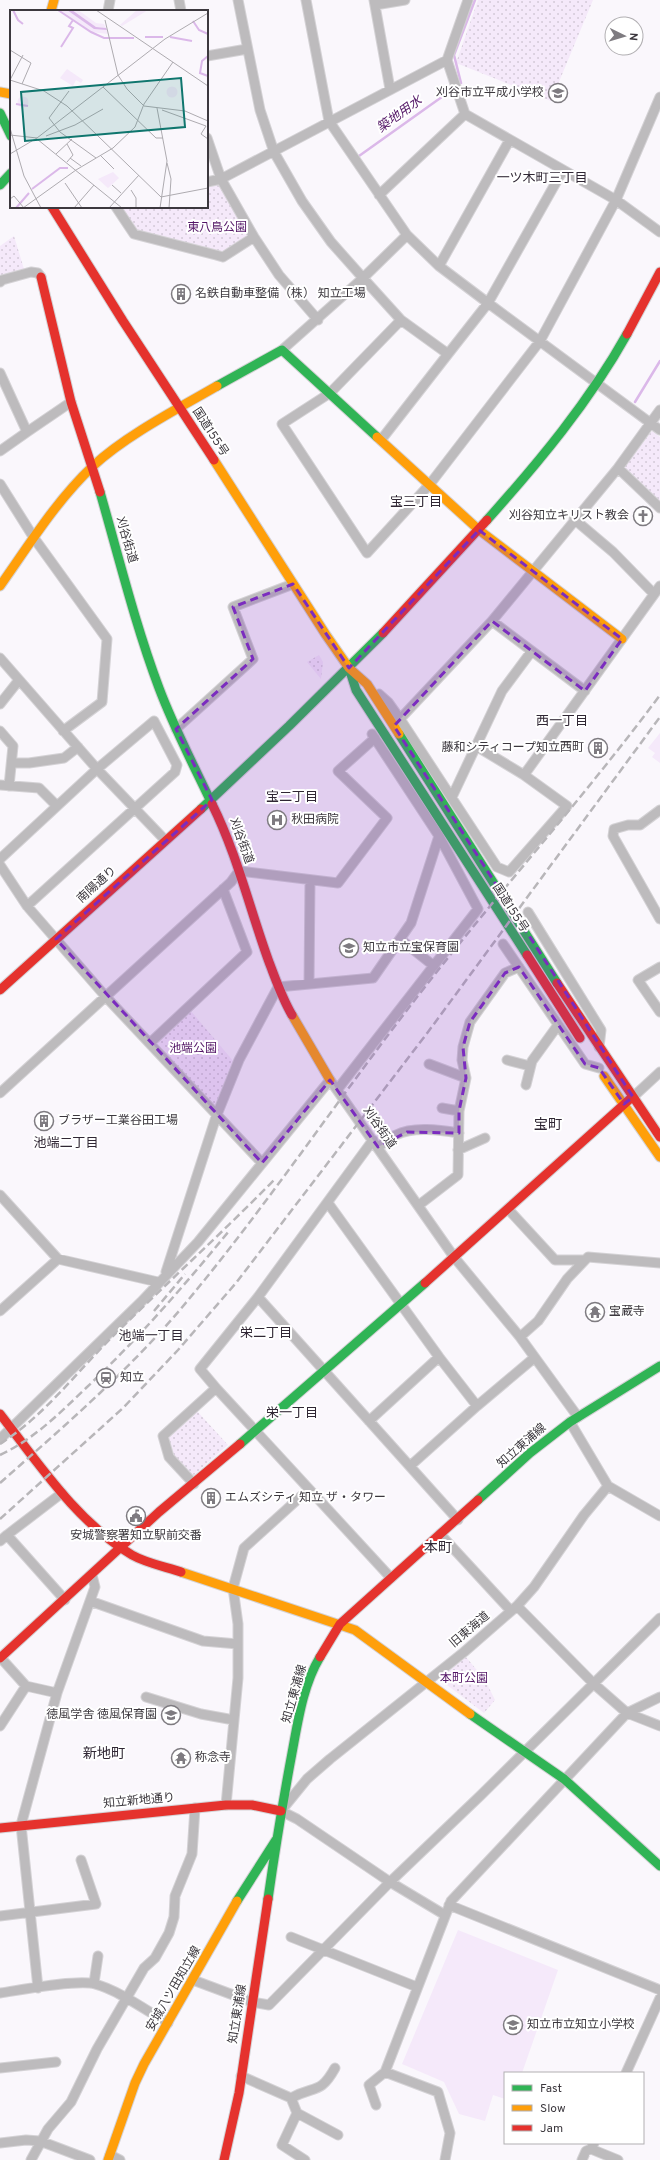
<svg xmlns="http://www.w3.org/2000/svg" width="660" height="2160" viewBox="0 0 660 2160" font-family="Overpass,'Noto Sans JP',sans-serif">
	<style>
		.grass { fill: url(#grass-dots) }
		.pitch { fill: #f5e9fa }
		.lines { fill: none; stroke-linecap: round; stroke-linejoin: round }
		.stream { stroke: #dbb8e9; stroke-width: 2.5 }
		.street-casing { stroke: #d4d2d5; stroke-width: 11 }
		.fast-casing { stroke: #d4d2d5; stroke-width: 11 }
		.slow-casing { stroke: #d4d2d5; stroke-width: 11 }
		.jam-casing { stroke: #d4d2d5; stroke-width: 11 }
		.street { stroke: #bdbbbd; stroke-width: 9 }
		.fast { stroke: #30b455; stroke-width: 9 }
		.slow { stroke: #ff9f0a; stroke-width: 9 }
		.jam { stroke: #e5322d; stroke-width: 9 }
		.rail { stroke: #b8b6b9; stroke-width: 2.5; stroke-dasharray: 8 4; stroke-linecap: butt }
		.marked { fill: #7b2cbf; fill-opacity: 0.2; stroke: #7b2cbf; stroke-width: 3; stroke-dasharray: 8 5; stroke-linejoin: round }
		.labels { text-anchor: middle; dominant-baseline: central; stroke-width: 4; stroke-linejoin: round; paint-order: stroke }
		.poi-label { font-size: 12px; fill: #3c383e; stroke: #fff; text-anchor: start }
		.park-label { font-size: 12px; fill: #531666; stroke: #fff }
		.street-label { font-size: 12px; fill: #3c383e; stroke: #fff }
		.water-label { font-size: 13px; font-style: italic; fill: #531666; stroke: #fff }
		.neighbourhood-label { font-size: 13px; fill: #302734; stroke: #fff }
		.quarter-label { font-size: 14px; fill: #302734; stroke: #fff }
		.inset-river { fill: none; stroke: #dbb8e9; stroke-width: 2 }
		.inset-road { fill: none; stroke: #aeabb0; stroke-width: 1 }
		.view { fill: #0f766e; fill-opacity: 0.15; stroke: #0f766e; stroke-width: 2 }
		.inset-edge { fill: none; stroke: #3c383e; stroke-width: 2 }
	</style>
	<defs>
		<pattern id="grass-dots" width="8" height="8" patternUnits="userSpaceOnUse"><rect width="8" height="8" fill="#f5e9fa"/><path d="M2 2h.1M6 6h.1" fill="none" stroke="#d3c9d7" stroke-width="1.8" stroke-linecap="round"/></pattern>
	</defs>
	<rect width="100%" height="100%" fill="#faf7fc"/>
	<!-- grass -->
	<path class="grass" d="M478 0H593L551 101 456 63Z
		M216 184 220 186 249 235 222 252 135 230 120 207H207V186Z
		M14 236 24 269 0 277V246Z
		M652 431 660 437V502L624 467Z
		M319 655 323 662 321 679 307 662Z
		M190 1010 234 1062 215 1108 157 1043V1040Z
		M197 1411 228 1445 194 1475 189 1474 173 1455 167 1437Z
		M466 1657 485 1680 495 1700 484 1713 439 1679Z"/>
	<!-- pitch -->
	<path class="pitch" d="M660 733V763L652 757 655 753 648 748Z
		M458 1930 558 1970 522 2073H505V2099L493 2095 485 2121 459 2114 444 2082 402 2064Z"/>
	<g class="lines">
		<!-- stream -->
		<path class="stream" d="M461 83 454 55 475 0
			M359 156 453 89
			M635 402 660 361"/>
		<defs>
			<path id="street" d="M179 0 181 11
				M238 0 260 110 274 152 302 201 331 242 363 278 407 235 439 266 488 303 563 170
				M306 0 329 121 407 235
				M374 0 390 89
				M468 0 447 60 465 114 616 200 660 232
				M375 5 405 0
				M108 11 110 0
				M207 56 247 49
				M207 138 221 179 254 237 279 275 318 320
				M207 182 221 179 447 60
				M379 195 465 114
				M116 207 134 234 216 255 223 257 254 237
				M439 266 509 141
				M0 282 2 280 31 272 38 273 41 277
				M401 320 330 393 282 424 367 553 430 484 540 341 616 200 660 97
				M282 350 363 278 401 320 448 354 488 303 660 430
				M0 373 27 432 71 402
				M381 440 448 354
				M0 451 27 432
				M618 468 660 508
				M0 484 34 538 107 639 102 702 63 731
				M574 519 613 552 654 594
				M492 621 585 691
				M0 658 97 769 165 840
				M379 694 388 702 400 719 497 867 509 872 567 806 524 775 476 746
				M0 704 19 680
				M400 719 492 621 618 468 660 410
				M176 729 253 659 233 607 293 584
				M0 731 13 746 9 786
				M12 763H29L64 758 78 747
				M524 775 660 586
				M0 785 39 788 57 806
				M452 797 502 691 531 652
				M660 810 640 825H628L614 829 613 836 660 919
				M0 859 97 769 154 721 177 765 175 772 27 906
				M0 865 27 906 106 997 262 1163
				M528 912 601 1030 599 1047
				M400 939 434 966
				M503 944 585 1064 599 1068
				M660 967 638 980 660 1012
				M309 984 310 880
				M150 1043 247 952 223 889
				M507 1060 530 1066
				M429 1064 466 1078
				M526 1085 532 1061 558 1025
				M337 1090 478 909 439 836 372 734
				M0 1093 231 882 239 871 338 883 387 818 338 771 375 738
				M633 1097 660 1072
				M442 1108 459 1111
				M378 1147C384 1143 390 1138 396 1135 413 1126 440 1130 459 1133
				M458 1150 485 1138
				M0 1195 58 1259 158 1282
				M328 1203 439 1357 477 1406 534 1358
				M419 1205 458 1175 459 1111 466 1078 462 1060 463 1047 470 1022 505 973 519 967
				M508 1209 555 1260H585
				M166 1272 216 1117 239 1060 278 987 373 978 411 923 439 836
				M258 1297 458 1520
				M0 1311 58 1259
				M520 1337 538 1321 567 1279 588 1257 660 1263
				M216 1388 391 1578
				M369 1421 439 1357
				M570 1422 608 1486 660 1516
				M0 1439 141 1302 198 1242 330 1080 454 1257 520 1337 578 1417
				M410 1466 477 1406
				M194 1484 169 1457 163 1436 216 1388 200 1369 258 1297 373 1140
				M440 1534 511 1611
				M7 1535 62 1493
				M0 1541 7 1535 65 1600
				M90 1601 203 1641 238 1644
				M517 1606 594 1684 627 1713 660 1726
				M0 1657 26 1686 57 1693
				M146 1697 201 1714 234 1720
				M0 1726 26 1686
				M226 1805 238 1678V1624L233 1588 244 1548 308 1490
				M449 1905 660 1990
				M445 1915 390 1882 297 1819 281 1811 307 1779 330 1759 464 1652 517 1606 534 1587 584 1515 608 1486
				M0 1916 96 1904 81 1860
				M291 1937 417 1987
				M193 1980 252 2002 269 2005 390 1882 481 1795 660 1618
				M94 1983 98 1956
				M38 1988 21 1825 57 1693 95 1587 92 1575
				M0 1993C21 1990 77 1979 95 1984 118 1990 147 2011 168 2023
				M0 2068 56 2062
				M385 2072 438 2092 450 2133 445 2160
				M626 2073 660 1998
				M241 2076 291 2098 297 2113 282 2145 305 2160
				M291 2098C315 2085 320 2095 335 2068
				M376 2105 369 2085 385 2072 451 1901 627 1713 660 1697
				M297 2113 338 2135
				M0 2143 26 2140 40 2141 90 2160
				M591 2149 618 2160
				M110 2155 120 2160
				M31 2160 48 2129 71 2102 97 2049 126 1999 144 1968 155 1958 169 1933 174 1917 175 1896 192 1854 195 1808
				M582 2160 586 2151 591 2149 594 2143"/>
			<path id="fast" d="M0 113 11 136
				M0 185 11 173
				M217 386 282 350 377 437
				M100 492C119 558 135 624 159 688 174 728 194 766 212 804
				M487 520C539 462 589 402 627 334
				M349 668 356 690 527 955
				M399 734 557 983
				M201 809 289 726 383 633
				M240 1444 425 1283
				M478 1500 530 1453 570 1422 660 1366
				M470 1714 564 1779 660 1866
				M268 1899C275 1850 283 1801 292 1753 298 1721 303 1685 320 1657
				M237 1901 276 1840"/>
			<path id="slow" d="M51 11 54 0
				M0 92 11 94
				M377 437 479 530 622 639
				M214 460 326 635 349 668 367 684 399 734
				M0 586C29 545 56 501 93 466 125 436 179 408 217 386
				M292 1015 330 1080
				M604 1076 660 1157
				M181 1572 355 1630 470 1714
				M108 2160 135 2083 144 2064 237 1901"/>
			<path id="jam" d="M52 207 123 321 214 460
				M41 277 71 402 100 492
				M627 334 660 272
				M383 633 487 520
				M212 804C237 854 250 910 269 962 276 980 282 998 292 1015
				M527 955 580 1038
				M557 983 660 1137
				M0 990 201 809
				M425 1283 630 1099
				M0 1414C39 1464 77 1522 132 1555 146 1563 166 1567 181 1572
				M320 1657 340 1624 478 1500
				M0 1658 159 1512 240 1444
				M0 1828 226 1805H252L281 1811
				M224 2160 239 2093 268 1899"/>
		</defs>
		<!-- street casing -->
		<use href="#street" class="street-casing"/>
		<!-- fast casing -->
		<use href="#fast" class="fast-casing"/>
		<!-- slow casing -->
		<use href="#slow" class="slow-casing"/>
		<!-- jam casing -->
		<use href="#jam" class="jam-casing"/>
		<!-- street -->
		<use href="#street" class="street"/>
		<!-- fast -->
		<use href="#fast" class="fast"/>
		<!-- slow -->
		<use href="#slow" class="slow"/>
		<!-- jam -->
		<use href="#jam" class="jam"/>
		<!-- rail -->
		<path class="rail" d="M154 1311 185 1274
			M0 1444C44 1416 76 1373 113 1336 167 1283 223 1232 276 1178
			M0 1455C34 1439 59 1414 86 1388 138 1339 184 1286 229 1231
			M0 1483C62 1428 125 1374 179 1311 259 1216 329 1112 404 1014 487 905 579 804 660 695
			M0 1519 123 1408 178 1350 236 1283 428 1032 660 717"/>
	</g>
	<!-- marked area -->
	<path class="marked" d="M479 530 622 639 585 691 492 621 394 726 633 1097 624 1104 599 1068 585 1064 519 967 505 973 470 1022 463 1047 466 1078 459 1111V1133L407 1132 378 1147 330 1080 262 1163 56 939 212 800 176 729 253 659 233 607 293 584 349 668Z"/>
	<!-- icons -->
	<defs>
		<symbol id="school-ring" viewBox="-11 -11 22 22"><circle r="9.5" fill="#fff" stroke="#7e7b80" stroke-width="1.5"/><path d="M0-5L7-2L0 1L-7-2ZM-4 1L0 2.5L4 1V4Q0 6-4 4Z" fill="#7e7b80"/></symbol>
		<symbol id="building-ring" viewBox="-11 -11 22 22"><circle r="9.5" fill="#fff" stroke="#7e7b80" stroke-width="1.5"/><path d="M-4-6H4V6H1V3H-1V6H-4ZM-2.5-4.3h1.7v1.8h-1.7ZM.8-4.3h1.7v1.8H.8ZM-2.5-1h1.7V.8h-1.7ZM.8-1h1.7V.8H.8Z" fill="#7e7b80"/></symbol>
		<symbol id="church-ring" viewBox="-11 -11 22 22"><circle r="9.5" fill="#fff" stroke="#7e7b80" stroke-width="1.5"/><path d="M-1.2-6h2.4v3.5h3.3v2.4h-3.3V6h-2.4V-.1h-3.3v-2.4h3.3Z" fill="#7e7b80"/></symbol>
		<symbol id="hospital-ring" viewBox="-11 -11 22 22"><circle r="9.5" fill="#fff" stroke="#7e7b80" stroke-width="1.5"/><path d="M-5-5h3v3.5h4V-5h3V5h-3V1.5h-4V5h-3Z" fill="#7e7b80"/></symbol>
		<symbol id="temple-ring" viewBox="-11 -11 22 22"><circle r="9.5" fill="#fff" stroke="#7e7b80" stroke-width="1.5"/><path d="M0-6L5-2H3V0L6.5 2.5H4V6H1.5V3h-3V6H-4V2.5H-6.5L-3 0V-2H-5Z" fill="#7e7b80"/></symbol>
		<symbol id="station-ring" viewBox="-11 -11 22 22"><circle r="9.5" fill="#fff" stroke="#7e7b80" stroke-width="1.5"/><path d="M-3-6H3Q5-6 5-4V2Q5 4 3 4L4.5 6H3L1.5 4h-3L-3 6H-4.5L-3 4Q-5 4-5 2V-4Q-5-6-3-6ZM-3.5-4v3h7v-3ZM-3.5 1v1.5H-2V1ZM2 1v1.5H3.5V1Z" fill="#7e7b80"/></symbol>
		<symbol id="civic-ring" viewBox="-11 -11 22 22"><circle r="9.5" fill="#fff" stroke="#7e7b80" stroke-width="1.5"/><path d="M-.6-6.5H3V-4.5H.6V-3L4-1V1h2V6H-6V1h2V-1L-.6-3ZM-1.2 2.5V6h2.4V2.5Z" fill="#7e7b80"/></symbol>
	</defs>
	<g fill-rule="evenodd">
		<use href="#school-ring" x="547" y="82" width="22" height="22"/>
		<use href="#building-ring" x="170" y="283" width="22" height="22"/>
		<use href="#church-ring" x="632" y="505" width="22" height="22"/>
		<use href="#building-ring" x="587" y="737" width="22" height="22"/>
		<use href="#hospital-ring" x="266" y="809" width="22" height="22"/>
		<use href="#school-ring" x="338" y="937" width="22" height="22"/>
		<use href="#building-ring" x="33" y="1110" width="22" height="22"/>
		<use href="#temple-ring" x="584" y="1301" width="22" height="22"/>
		<use href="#station-ring" x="95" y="1367" width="22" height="22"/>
		<use href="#building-ring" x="200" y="1487" width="22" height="22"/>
		<use href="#civic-ring" x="125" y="1505" width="22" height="22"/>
		<use href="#school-ring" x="160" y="1704" width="22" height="22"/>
		<use href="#temple-ring" x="170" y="1747" width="22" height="22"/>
		<use href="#school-ring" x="502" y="2014" width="22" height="22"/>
	</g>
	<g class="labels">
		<!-- poi labels -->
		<g class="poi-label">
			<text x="544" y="93" text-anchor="end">刈谷市立平成小学校</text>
			<text x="195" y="294">名鉄自動車整備（株） 知立工場</text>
			<text x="629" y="516" text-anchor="end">刈谷知立キリスト教会</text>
			<text x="584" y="748" text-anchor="end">藤和シティコープ知立西町</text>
			<text x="291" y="820">秋田病院</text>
			<text x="363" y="948">知立市立宝保育園</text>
			<text x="58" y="1121">ブラザー工業谷田工場</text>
			<text x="609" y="1312">宝蔵寺</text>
			<text x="120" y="1378">知立</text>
			<text x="225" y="1498">エムズシティ 知立 ザ・タワー</text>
			<text x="136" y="1536" text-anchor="middle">安城警察署知立駅前交番</text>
			<text x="157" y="1715" text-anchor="end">徳風学舎 徳風保育園</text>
			<text x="195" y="1758">称念寺</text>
			<text x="527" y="2025">知立市立知立小学校</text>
		</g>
		<!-- park labels -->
		<g class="park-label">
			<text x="217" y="228">東八鳥公園</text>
			<text x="193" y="1049">池端公園</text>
			<text x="464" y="1679">本町公園</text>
		</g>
		<!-- street labels -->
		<g class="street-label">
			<text transform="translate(210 432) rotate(57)">国道155号</text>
			<text transform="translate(126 540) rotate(74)">刈谷街道</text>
			<text transform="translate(241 841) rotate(70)">刈谷街道</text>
			<text transform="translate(97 885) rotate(-42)">南陽通り</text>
			<text transform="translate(510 908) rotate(57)">国道155号</text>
			<text transform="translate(379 1128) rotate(55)">刈谷街道</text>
			<text transform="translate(522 1446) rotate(-41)">知立東浦線</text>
			<text transform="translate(470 1630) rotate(-40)">旧東海道</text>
			<text transform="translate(295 1694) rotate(-74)">知立東浦線</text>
			<text transform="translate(139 1801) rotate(-5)">知立新地通り</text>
			<text transform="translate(174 1989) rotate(-60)">安城八ツ田知立線</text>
			<text transform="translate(238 2014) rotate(-81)">知立東浦線</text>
		</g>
		<!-- water labels -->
		<g class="water-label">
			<text transform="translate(400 115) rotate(-36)">築地用水</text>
		</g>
		<!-- neighbourhood labels -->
		<g class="neighbourhood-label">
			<text x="542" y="179">一ツ木町三丁目</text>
			<text x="416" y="503">宝三丁目</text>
			<text x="562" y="722">西一丁目</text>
			<text x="292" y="798">宝二丁目</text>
			<text x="66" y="1144">池端二丁目</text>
			<text x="266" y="1334">栄二丁目</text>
			<text x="151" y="1337">池端一丁目</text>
			<text x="292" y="1414">栄一丁目</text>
		</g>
		<!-- quarter labels -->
		<g class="quarter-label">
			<text x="548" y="1125">宝町</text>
			<text x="438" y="1548">本町</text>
			<text x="104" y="1754">新地町</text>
		</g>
	</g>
	<!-- overview -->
	<g transform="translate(10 10)">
		<rect width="198" height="198" fill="#faf7fc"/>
		<path d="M50 0H57L80 16 97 20 98 24 81 22ZM62 0H68L86 13 94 14 96 18 86 17ZM127 0H138L112 16 110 15ZM57 59 73 70 71 73 66 70 63 76 50 68ZM7.5 92a5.5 5.5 0 1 1 11 0a5.5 5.5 0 1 1-11 0ZM103 162 109 168 98 178 88 169Z" fill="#f5e9fa"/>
		<path d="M156.5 82a5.5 5.5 0 1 1 11 0a5.5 5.5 0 1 1-11 0Z" fill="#f5e9fa"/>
		<path d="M57 0H62L86 17 96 18 97 20 84 19Z" fill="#dbb8e9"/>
		<path class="inset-river" d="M3 0 8 10 13 14M48 0 81 22 94 28H124M183 11 189 20 198 24M135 27H153M160 27 182 31M51 37 63 18 59 16 63 10M198 46 192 51 190 63 198 66M6 94 18 96M22 179 50 158H58M6 198 19 183"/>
		<path class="inset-road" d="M86 0 198 76M95 10 108 65M0 40 21 53 12 74M108 65 117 79 134 96 175 101 198 111M0 70 34 81 57 96 151 187 198 178M0 70 13 45M93 77 146 128H153M59 81 39 108 50 122 86 148M147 98 157 151 150 198M152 100 196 116 191 124 198 129M0 118 14 166 31 198M0 125 27 128 155 29 198 3M36 126 65 115 93 99M27 129 112 198M57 134 63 145 57 152M0 144 27 128M46 144 62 129M90 145 104 159M60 148 71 156M157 153 161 169 159 198M55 173 72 198M102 175 111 183M121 180 126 188V198M0 189 4 186 14 198M13 198 66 160 103 138 125 117 134 94 163 52M64 198 84 175M99 198 129 165"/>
		<path class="view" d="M171 68 175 117 15 131 11 82Z"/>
		<rect width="198" height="198" class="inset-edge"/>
	</g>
	<!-- legend -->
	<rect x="504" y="2072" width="140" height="72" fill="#ffffff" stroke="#b1afb2"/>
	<rect x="512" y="2085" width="20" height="6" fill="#30b455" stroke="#b1afb2"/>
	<text x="540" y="2092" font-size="12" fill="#3c383e">Fast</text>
	<rect x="512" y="2105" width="20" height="6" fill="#ff9f0a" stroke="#b1afb2"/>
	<text x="540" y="2112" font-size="12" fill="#3c383e">Slow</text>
	<rect x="512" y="2125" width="20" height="6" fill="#e5322d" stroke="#b1afb2"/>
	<text x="540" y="2132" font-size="12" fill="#3c383e">Jam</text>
	<!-- north arrow -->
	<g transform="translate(624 36) rotate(95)"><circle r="19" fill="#ffffff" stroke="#b1afb2"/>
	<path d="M0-3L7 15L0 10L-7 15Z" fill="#7e7b80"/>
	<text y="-6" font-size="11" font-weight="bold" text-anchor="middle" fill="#3c383e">N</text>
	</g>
</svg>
